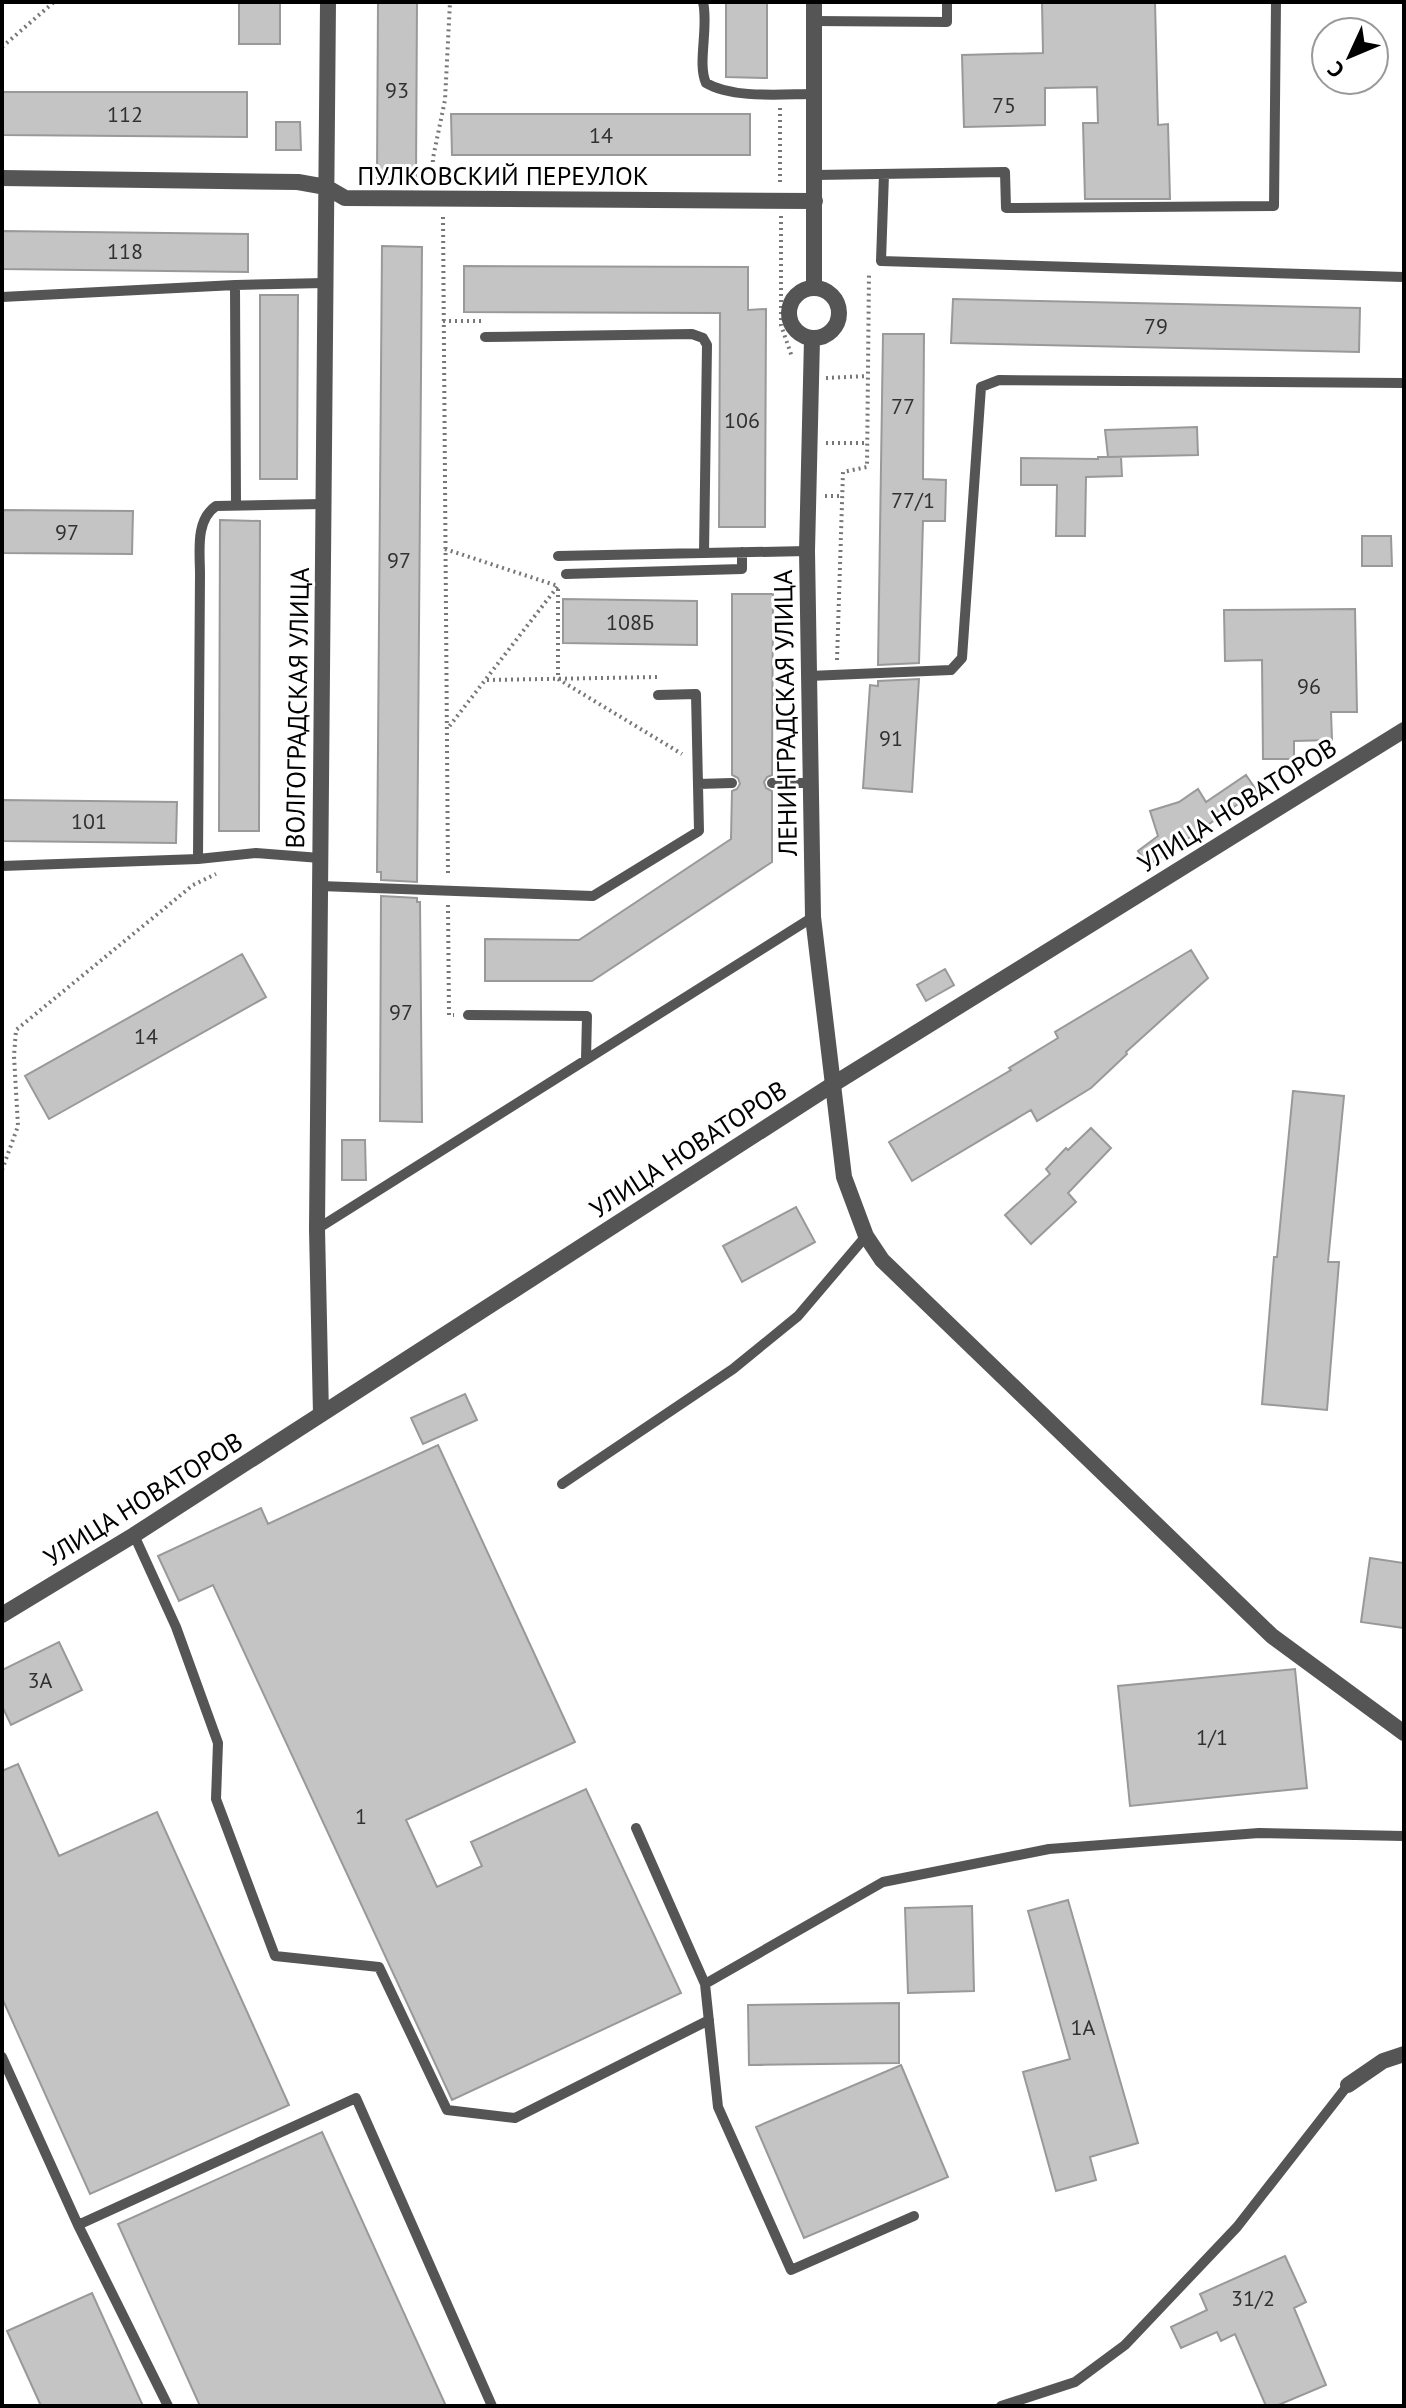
<svg xmlns="http://www.w3.org/2000/svg" width="1406" height="2408" viewBox="0 0 1406 2408" font-family="'PT Sans',sans-serif">
	<style>
		.building { fill: #c4c4c4; stroke: #999; stroke-width: 2 }
		.lines { fill: none; stroke-linecap: round; stroke-linejoin: round }
		.path { stroke: #777; stroke-width: 4; stroke-dasharray: 2 4; stroke-linecap: butt }
		.service { stroke: #555; stroke-width: 10 }
		.minor { stroke: #555; stroke-width: 16 }
		.tertiary { stroke: #555; stroke-width: 16 }
		.labels { text-anchor: middle; dominant-baseline: central; stroke-width: 6; stroke-linejoin: round; paint-order: stroke }
		.number-label { font-size: 22px; fill: #313131 }
		.street-label { font-size: 26px; fill: #000; stroke: #fff }
	</style>
	<rect width="100%" height="100%" fill="#fff"/>
	<!-- building -->
	<path class="building" d="M239 2H280V44H239Z
		M378 2H417L416 178H377Z
		M726 2H767V78L726 77Z
		M1042 2H1155L1158 125 1168 124 1170 199H1085L1083 123H1098L1097 87 1045 88V125L964 127 962 55 1043 53Z
		M2 92H247V137L2 135Z
		M451 114H750V155H452Z
		M276 122H300L301 150H276Z
		M2 231 248 234V272L2 269Z
		M382 246 422 247 417 882 381 880V872H377Z
		M464 266 748 267V310L766 309 765 527H719L720 313 464 312Z
		M260 295H298L297 479H260Z
		M953 299 1360 308 1359 352 951 343Z
		M883 334H924L923 479 946 480 945 521H923L919 663 878 665Z
		M1197 427 1198 455 1108 457 1105 430Z
		M1098 457H1121L1122 476 1086 477 1085 536H1056L1057 485H1021V458L1098 459Z
		M2 510 133 511 132 554 2 553Z
		M220 520 260 521 259 831H219Z
		M1362 536H1391L1392 566H1362Z
		M732 594H773L772 775 767 777 764 782 766 788 772 791V862L592 981H485V939L579 940 731 839 732 791 737 789 740 784 738 778 732 775Z
		M563 599 697 601V645L563 643Z
		M1355 609 1357 712H1331L1332 740 1294 741V759H1263L1262 660 1225 661 1224 610Z
		M919 679 912 792 863 788 870 685 878 686V681Z
		M1246 775 1257 791 1148 866 1138 851 1158 836 1150 811 1179 802 1198 789 1206 802Z
		M2 800 177 802 176 843 2 841Z
		M381 896 417 898V902H420L422 1122 380 1121Z
		M1191 950 1208 978 1126 1052 1127 1054 1091 1088 1037 1121 1031 1110 912 1181 889 1142 1011 1070 1009 1068 1058 1038 1055 1032Z
		M242 954 266 997 49 1119 25 1076Z
		M945 969 954 985 926 1001 917 985Z
		M1293 1091 1344 1096 1328 1262H1339L1327 1410 1262 1404 1274 1257H1277Z
		M1091 1128 1111 1148 1068 1193 1076 1202 1031 1244 1005 1215 1050 1174 1046 1169 1066 1148 1068 1150Z
		M342 1140H365L366 1180H342Z
		M796 1207 815 1242 742 1282 723 1246Z
		M465 1394 477 1420 423 1444 411 1418Z
		M438 1445 575 1742 406 1820 437 1887 482 1866 471 1842 586 1789 681 1993 452 2100 213 1585 179 1601 158 1556 261 1508 268 1524Z
		M1370 1558 1404 1563V1628L1361 1622Z
		M59 1642 82 1690 11 1725 2 1706V1670Z
		M1295 1669 1307 1788 1130 1806 1118 1686Z
		M18 1764 59 1856 157 1812 289 2105 90 2194 2 1998V1771Z
		M1068 1900 1138 2143 1090 2157 1096 2180 1056 2191 1023 2072 1070 2059 1028 1911Z
		M972 1906 974 1991 908 1993 905 1908Z
		M899 2003V2063L749 2065 748 2005Z
		M901 2065 948 2177 804 2238 756 2127Z
		M322 2132 446 2406H200L118 2224Z
		M1285 2256 1306 2302 1294 2308 1326 2385 1276 2406H1266L1235 2334 1221 2341 1217 2332 1181 2348 1171 2327 1207 2310 1200 2294Z
		M92 2293 143 2406H41L7 2331Z"/>
	<g class="lines">
		<!-- path -->
		<path class="path" d="M2 47 54 2
			M780 108V183
			M432 180 433 158 445 100 450 2
			M781 216V325L792 357
			M443 217 448 876
			M443 321H484
			M826 378 868 376
			M826 443H867
			M825 496H842
			M445 549 558 586 448 728
			M558 589V679L682 754
			M837 660 843 472 867 467 869 272
			M487 680 658 677V680
			M448 905 449 1015H454
			M2 1170 18 1126 14 1056 16 1030 193 885 216 874"/>
		<!-- service -->
		<path class="service" d="M703 2C709 27 697 64 706 83 733 99 783 94 814 94
			M814 21 947 22V2
			M884 174 881 261 1404 277
			M815 175 1005 172 1006 208 1274 206 1276 2
			M235 285 236 505
			M2 297 235 285 325 283
			M485 337 692 334 703 338 707 345 704 553
			M558 556 807 551
			M566 574 742 569V552
			M809 676 951 670 962 658 981 387 999 380 1404 383
			M772 783H810
			M698 784 732 783
			M198 859 200 574C200 552 195 520 216 506L323 504
			M2 866 198 859 256 853 320 858
			M320 886 593 896 699 831 696 694 658 695
			M468 1015 587 1016 586 1059
			M317 1229 813 917
			M562 1484 733 1369 798 1316 866 1236
			M134 1535 176 1627 218 1743 216 1799 275 1956 379 1967 447 2110 515 2118 709 2020
			M636 1828 705 1984 883 1882 1049 1849 1259 1833 1404 1836
			M705 1984 718 2107 791 2270 914 2216
			M2 2057 78 2225 168 2406
			M78 2225 356 2098 492 2406
			M1001 2406 1075 2382 1125 2345 1237 2227 1348 2085"/>
		<!-- minor -->
		<path class="minor" d="M814 2V288
			M2 178 298 182 326 187 345 198 815 201
			M789 313a25 25 0 1 1 50 0a25 25 0 1 1-50 0Z
			M812 339 807 551 813 917 844 1177 866 1236 882 1260 1272 1636 1404 1733
			M321 1414 317 1229 328 2
			M1348 2085 1383 2061 1404 2054"/>
		<!-- tertiary -->
		<path class="tertiary" d="M2 1615 134 1535 832 1085 1404 730"/>
	</g>
	<g class="labels">
		<!-- number labels -->
		<g class="number-label">
			<text x="397" y="90">93</text>
			<text x="1004" y="105">75</text>
			<text x="125" y="114">112</text>
			<text x="601" y="135">14</text>
			<text x="125" y="251">118</text>
			<text x="1156" y="326">79</text>
			<text x="903" y="406">77</text>
			<text x="742" y="420">106</text>
			<text x="913" y="500">77/1</text>
			<text x="67" y="532">97</text>
			<text x="399" y="560">97</text>
			<text x="630" y="622">108Б</text>
			<text x="1309" y="686">96</text>
			<text x="891" y="738">91</text>
			<text x="89" y="821">101</text>
			<text x="401" y="1012">97</text>
			<text x="146" y="1036">14</text>
			<text x="40" y="1680">3А</text>
			<text x="1212" y="1737">1/1</text>
			<text x="361" y="1816">1</text>
			<text x="1083" y="2027">1А</text>
			<text x="1253" y="2298">31/2</text>
		</g>
		<!-- street labels -->
		<g class="street-label">
			<text x="503" y="175">ПУЛКОВСКИЙ ПЕРЕУЛОК</text>
			<text transform="translate(297 708) rotate(-89)">ВОЛГОГРАДСКАЯ УЛИЦА</text>
			<text transform="translate(785 713) rotate(-91)">ЛЕНИНГРАДСКАЯ УЛИЦА</text>
			<text transform="translate(1237 805) rotate(-32)">УЛИЦА НОВАТОРОВ</text>
			<text transform="translate(688 1149) rotate(-33)">УЛИЦА НОВАТОРОВ</text>
			<text transform="translate(143 1499) rotate(-32)">УЛИЦА НОВАТОРОВ</text>
		</g>
	</g>
	<!-- border -->
	<rect width="1406" height="2408" fill="none" stroke="#000000" stroke-width="8"/>
	<!-- north arrow -->
	<g transform="translate(1350 56) rotate(226)"><circle r="38" fill="#ffffff" stroke="#999999" stroke-width="2"/>
	<path d="M0-6L14 30L0 20L-14 30Z" fill="#000000"/>
	<text y="-12" font-size="22" font-weight="bold" text-anchor="middle" fill="#000000">С</text>
	</g>
</svg>
